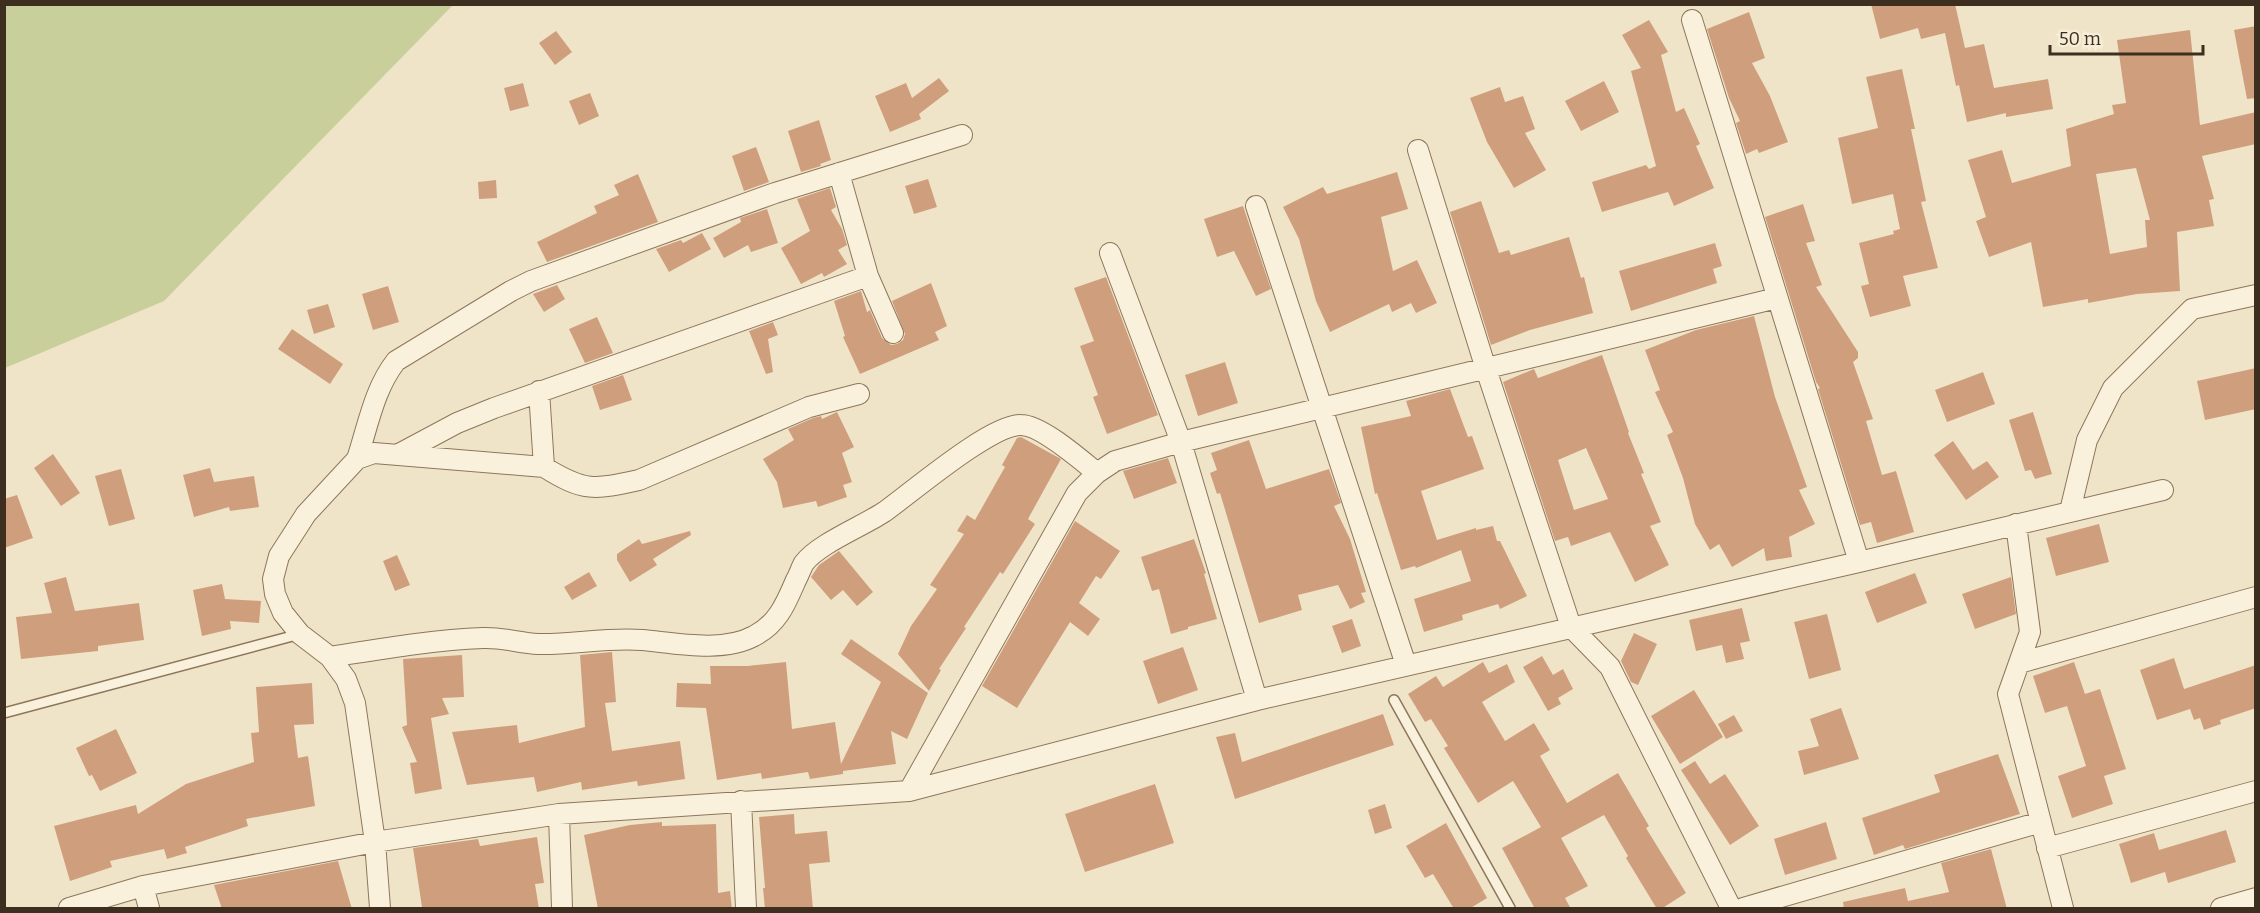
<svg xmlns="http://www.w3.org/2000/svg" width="2260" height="913" viewBox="0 0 2260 913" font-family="Bitter,serif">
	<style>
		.green { fill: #c9cf9b }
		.building { fill: #cf9f7d; fill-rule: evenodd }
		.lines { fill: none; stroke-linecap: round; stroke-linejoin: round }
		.service-casing { stroke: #8d765c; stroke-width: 12 }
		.minor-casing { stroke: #8d765c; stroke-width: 22 }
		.service { stroke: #faf1dc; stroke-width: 9 }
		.minor { stroke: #faf1dc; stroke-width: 20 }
	</style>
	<rect width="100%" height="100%" fill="#f0e4c8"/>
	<!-- green -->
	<path class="green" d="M5 4H453V5L164 301 5 368Z"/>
	<!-- building -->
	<path class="building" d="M1871 4H1955L1965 48 1984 44 1994 88 2048 79 2053 109 2006 117V113L1967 122 1959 85 1956 86 1945 33 1921 39 1918 28 1880 39Z
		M1749 12 1765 58 1752 63 1770 96 1788 142 1759 153 1757 149 1746 154 1736 123 1740 121 1729 98 1707 29Z
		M1649 20 1668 52 1661 55 1676 112 1684 108 1700 144 1696 146 1714 188 1674 206 1668 192 1602 212 1592 182 1646 165 1649 169 1656 166 1631 71 1641 68 1622 35Z
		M2256 26V98L2247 99 2234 30Z
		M2190 30 2200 125 2256 112V144L2202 156 2214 199 2209 200 2214 226 2177 232 2180 291 2137 294 2088 303V299L2043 307 2031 242 1989 257 1976 221 1986 217 1968 160 2002 150 2012 183 2071 166 2066 129 2114 114 2112 105 2126 103 2117 40ZM2136 168 2150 220H2145L2147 247 2110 254 2096 174Z
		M556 31 572 52 555 65 539 43Z
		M1902 69 1915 129H1911L1926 201 1921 202 1938 268 1903 276 1911 306 1870 317 1861 286 1869 284 1859 243 1894 234 1893 231 1900 229 1893 194 1852 204 1838 138 1878 128 1866 77Z
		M939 78 949 91 919 114 921 119 890 132 875 96 906 83 912 98Z
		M1604 81 1619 112 1581 131 1565 101Z
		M523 83 529 106 510 111 504 88Z
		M1500 87 1505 102 1523 96 1535 129 1525 133 1546 170 1514 188 1487 142 1470 98Z
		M590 93 599 116 579 125 569 101Z
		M819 120 831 160 820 164 821 166 801 172 788 131Z
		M756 147 769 182 744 191 732 156Z
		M1397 172 1408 209 1381 217 1393 271 1417 260 1437 303 1416 313 1411 303 1392 312 1389 304 1330 332 1316 301 1299 239 1283 207 1323 187 1327 194Z
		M638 174 658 222 547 262 537 242 597 213 594 206 619 195 614 185Z
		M928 179 937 207 914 214 905 186Z
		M496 180 497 198 479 199 478 182Z
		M830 188 836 207 831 210 842 229 847 245 838 250 847 264 824 277 822 273 801 284 781 248 810 231 797 199Z
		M1481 201 1499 253 1509 250 1511 255 1569 237 1581 278 1584 277 1593 313 1530 330 1491 345 1450 212Z
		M1803 204 1815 241 1806 243 1822 285 1816 287 1858 352V358L1853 362 1873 419 1866 421 1882 475 1896 471 1914 532 1877 543 1871 522 1860 525 1818 389 1820 388 1816 382 1765 217Z
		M1243 206 1271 289 1256 296 1234 251 1217 257 1204 219Z
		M767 209 778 243 751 252 748 245 724 258 713 238 741 222 740 218Z
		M702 233 711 249 669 272 656 249 681 240 683 243Z
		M1715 243 1722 266 1713 269 1717 283 1631 311 1619 271Z
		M1106 277 1158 415 1107 434 1093 397 1098 395 1080 346 1094 341 1074 288Z
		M931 283 947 326 935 332 939 340 860 374 843 337 845 336 834 301 861 291 867 312 870 310 882 338 891 345 897 344 903 340 905 334 892 301Z
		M557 285 565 299 544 312 533 294Z
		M388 286 399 322 373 330 362 294Z
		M328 304 335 327 314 334 307 310Z
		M1754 316 1775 397 1807 487 1799 490 1815 524 1789 537 1792 557 1766 561 1764 548 1732 567 1719 544 1710 550 1695 524 1683 478 1667 435 1673 432 1655 392 1660 390 1645 350 1696 330Z
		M597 317 613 353 585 363 569 329Z
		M773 322 778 335 768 339 773 372 766 374 749 331Z
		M292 329 343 364 330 384 278 349Z
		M1602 355 1629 432 1628 433 1644 473 1641 474 1661 522 1650 526 1669 565 1635 582 1610 532 1571 546 1568 537 1555 541 1503 382 1534 369 1538 378ZM1586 448 1608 499 1574 510 1558 460Z
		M1225 362 1238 403 1198 416 1185 375Z
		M2256 368V409L2205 420 2197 381Z
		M1983 372 1995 404 1947 422 1935 390Z
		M623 375 632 400 600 410 592 386Z
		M1450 389 1468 437 1472 436 1484 469 1421 491 1437 540 1476 528V530L1493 526 1497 541H1500L1527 596 1500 609 1498 604 1462 615 1463 620 1424 632 1414 599 1471 581 1461 550 1416 568 1415 566 1401 570 1377 493 1375 494 1361 427 1411 416 1406 401Z
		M837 412 854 447 842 453 852 482 843 485 847 497 818 507 816 501 783 508 777 482 763 459 794 440 788 429 813 418 821 416 822 419Z
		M2033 412 2052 474 2035 479 2031 470 2025 471 2009 420Z
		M1021 437 1061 459 1028 519 1035 524 1003 574 1000 572 964 627 966 628 939 669 941 670 929 691 898 654 911 626 937 589 930 585 964 534 957 531 967 515 975 520 1005 467 1002 465 1017 438Z
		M1249 440 1266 489 1329 469 1341 503 1334 506 1350 539 1366 592 1361 593 1365 602 1350 609 1338 585 1298 595 1302 610 1259 623 1220 493 1217 494 1210 473 1217 470 1211 453Z
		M1953 441 1973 470 1987 461 1999 477 1966 500 1934 455Z
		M53 454 80 493 61 506 34 468Z
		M1168 458 1177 483 1134 499 1123 471Z
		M210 468 214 482 254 476 259 507 230 511 229 507 194 517 183 475Z
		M121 469 135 519 109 526 95 476Z
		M17 495 33 538 4 548V499Z
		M1075 521 1120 551 1101 579 1096 576 1079 603 1100 619 1088 636 1070 622 1017 708 982 686Z
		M2099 524 2109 562 2056 576 2046 538Z
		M690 531 691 535 653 559 657 565 630 582 617 560V554L639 539 642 544Z
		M1194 539 1206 573 1204 574 1217 619 1188 627V629L1171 634 1159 589 1152 591 1141 557Z
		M839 551 873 592 857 606 843 590 831 600 811 577 819 565Z
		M397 555 410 585 395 591 383 561Z
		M589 572 597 586 572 600 564 587Z
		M1915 573 1927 603 1877 623 1865 592Z
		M66 577 75 611 139 603 144 640 98 646V651L21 659 16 617 52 613 44 583Z
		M2011 577 2016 614 1975 629 1962 594Z
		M222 584 225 599 261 601 259 623 230 621 231 629 202 636 193 590Z
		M1742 608 1750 641 1740 643 1744 659 1726 663 1722 645 1696 651 1689 620Z
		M1827 614 1841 670 1809 679 1794 622Z
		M1352 619 1361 646 1342 653 1332 626Z
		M1634 633 1657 644 1638 685 1631 682 1621 661Z
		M851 639 928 693 907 739 891 731 896 764 843 771V774L810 779 808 772 762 779 761 773 717 780 706 708 676 707 677 683 711 684 710 666H747L786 662 792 729 835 722 841 764 881 682 841 654Z
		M1183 647 1198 690 1158 704 1143 661Z
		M612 652 616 702 605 703 612 751 680 741 685 779 638 786 637 781 582 790 581 782 537 792 534 777 467 785 452 732 517 725 519 743 585 727 580 655Z
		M462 655 464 697 442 698 449 714 431 718 442 789 415 794 410 763 417 762 402 727 407 725 403 659Z
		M1542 656 1553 675 1563 669 1573 689 1558 698 1561 704 1548 711 1523 667Z
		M2174 658 2184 689 2256 665V708L2220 720 2221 724 2204 730 2200 718 2194 720 2190 709 2157 720 2140 670Z
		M1483 662 1489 673 1507 664 1515 682 1482 702 1505 741 1534 723 1550 750 1540 756 1567 803 1618 773 1649 826 1646 828 1686 893 1661 909H1657L1626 858 1628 856 1604 815 1561 838 1588 886 1565 898 1571 909H1535L1502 848 1541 827 1513 781 1478 803 1444 748 1448 746 1431 719 1425 722 1408 694 1436 676 1443 687Z
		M2074 662 2085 694 2100 689 2126 769 2104 776 2113 804 2072 818 2058 776 2086 766 2067 706 2045 713 2033 676Z
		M312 683 314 724 294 725 298 758 308 756 315 806 246 819 248 826 185 847 187 853 167 859 164 849 110 861 112 867 70 881 54 826 136 805 138 814 186 784 254 762 251 733 259 732 256 687Z
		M1694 690 1723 737 1680 764 1651 716Z
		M1841 708 1859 759 1804 775 1798 751 1819 746 1810 719Z
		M1383 714 1394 745 1235 799 1216 737 1235 733 1242 762Z
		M1734 715 1743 731 1726 739 1718 724Z
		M116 729 137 773 100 791 92 775 89 776 76 748Z
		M1998 754 2020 814 1905 849 1903 845 1874 855 1862 818 1940 792 1934 775Z
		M1695 761 1710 784 1725 774 1759 826 1730 845 1681 770Z
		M1155 784 1174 843 1085 872 1065 814Z
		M1385 804 1392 828 1375 834 1368 810Z
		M794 814 795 834 827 831 830 862 809 864 813 909H765L763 888H765L759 817Z
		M662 822V826L716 824 718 893 730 891 732 909H598L584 835 630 825Z
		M1826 822 1837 859 1785 875 1774 839Z
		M1446 823 1487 898 1469 909H1454L1433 874 1425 878 1406 846Z
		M2226 830 2236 862 2168 883 2165 872 2131 883 2119 844 2154 833 2159 850Z
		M537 837 544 883 535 884 539 909 422 907 413 848 478 839 480 846Z
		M1991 849 2007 909H1844L1843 902 1905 888 1908 901 1949 892 1941 863Z
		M338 861 352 909H222L214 885Z"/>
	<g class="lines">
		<defs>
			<path id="service" d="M1394 700 1510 908
				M4 713 300 634"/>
			<path id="minor" d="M1692 20 1859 562
				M1418 150 1486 369 1571 627 1610 667 1731 908
				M1256 206 1406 665
				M1110 253 1181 442 1257 700
				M868 276 893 333
				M539 391 544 467
				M399 454 457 423 494 408 868 276 839 173
				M357 459C368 426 374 389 396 361L511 291 531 281 775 193 962 135
				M2070 511 2087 440 2113 388 2192 309 2256 295
				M2016 524 2030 632 2008 694 2063 908
				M330 657C381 649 432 640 483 638 501 637 520 643 538 644 572 645 607 637 642 640 675 643 723 653 754 636 778 624 786 603 796 580 799 575 801 568 804 563 818 544 863 526 884 512 911 493 991 424 1021 425 1041 425 1080 459 1097 473
				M2019 663 2256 597
				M909 791 1257 700 1859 562 2163 490
				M741 801 746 908
				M559 814 562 908
				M2047 848 2256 791
				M143 886 149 908
				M69 908 143 886 375 842 559 814 909 791 1077 493 1097 473 1115 461 1181 442 1777 298
				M380 908 375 842 355 703 346 679 330 657 300 634 283 613 275 594 273 579 279 556 306 514 357 459 374 453 544 467C584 492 594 490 639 480L809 407 859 394
				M1743 908 2041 822
				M2221 908 2256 898"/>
		</defs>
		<!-- service casing -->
		<use href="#service" class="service-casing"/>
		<!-- minor casing -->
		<use href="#minor" class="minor-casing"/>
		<!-- service -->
		<use href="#service" class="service"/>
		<!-- minor -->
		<use href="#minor" class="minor"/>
	</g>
	<!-- border -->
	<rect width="2260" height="913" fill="none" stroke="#3d2e20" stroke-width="12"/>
	<!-- scale -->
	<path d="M2050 45v9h153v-9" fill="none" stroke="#3d2e20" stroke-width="3"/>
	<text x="2059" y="45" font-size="18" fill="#3d2e20" stroke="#f7eed8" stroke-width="4.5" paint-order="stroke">50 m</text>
</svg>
